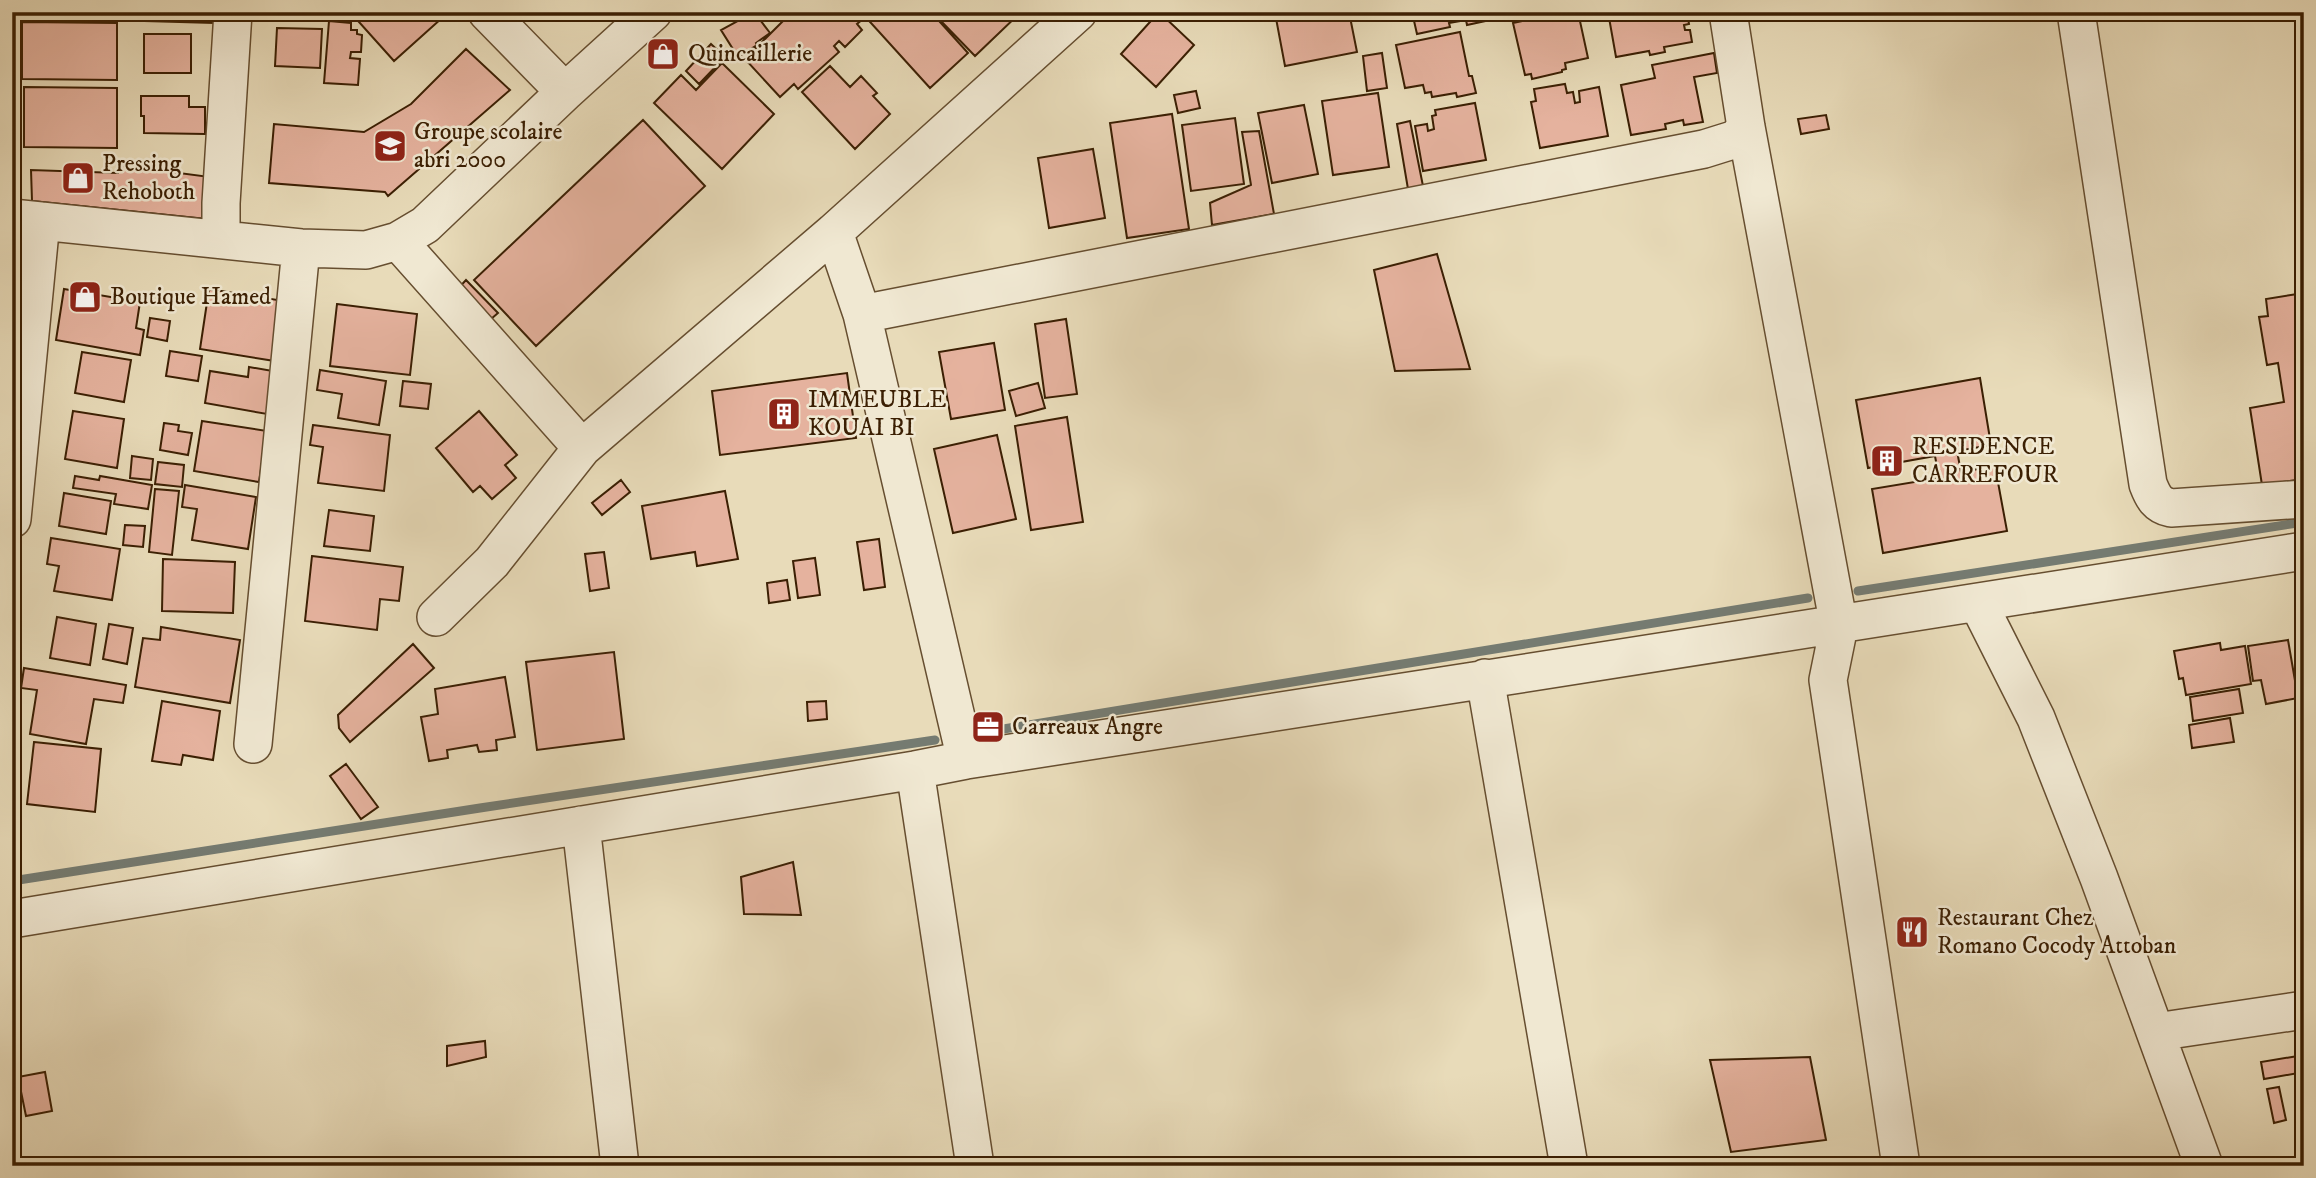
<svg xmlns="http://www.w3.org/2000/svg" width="2316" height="1178" viewBox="0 0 2316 1178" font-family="'IM FELL DW Pica',serif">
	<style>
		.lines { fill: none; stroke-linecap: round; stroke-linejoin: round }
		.stream { stroke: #757b71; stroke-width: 9 }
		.building { fill: #e5b29e; stroke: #3b1f03; stroke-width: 2 }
		.minor-casing { stroke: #664e30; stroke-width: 40 }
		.minor { stroke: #f0e8d2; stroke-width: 37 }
		.labels { text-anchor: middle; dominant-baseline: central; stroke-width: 5; stroke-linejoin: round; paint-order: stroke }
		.poi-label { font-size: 24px; fill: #3b1f03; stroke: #f0e8d2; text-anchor: start }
	</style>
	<rect width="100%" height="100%" fill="#e8dbb9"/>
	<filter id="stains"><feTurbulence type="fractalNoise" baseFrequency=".00286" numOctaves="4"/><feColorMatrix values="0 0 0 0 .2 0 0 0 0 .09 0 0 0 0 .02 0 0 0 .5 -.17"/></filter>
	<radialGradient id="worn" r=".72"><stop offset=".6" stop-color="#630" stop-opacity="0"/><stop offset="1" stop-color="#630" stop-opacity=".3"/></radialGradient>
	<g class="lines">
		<!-- stream -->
		<path class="stream" d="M1858 591 2304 522
			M985 732 1808 598
			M12 881 480 808 935 740"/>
	</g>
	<!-- building -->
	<path class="building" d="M145 12H214V23L145 21Z
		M265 12H329V18L265 15Z
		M350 12H436L442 18 394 61Z
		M754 12 770 33 756 43 757 45 738 57 721 30Z
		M792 12H856L863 19 857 24 862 30 845 47 839 41 834 46 839 52 798 89 794 84 780 97 745 59Z
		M861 12H931L968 53 930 88Z
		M944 12H1021L975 56 938 18Z
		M1159 12 1194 45 1156 87 1121 54Z
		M1349 12 1357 52 1285 66 1275 13Z
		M1412 12H1502L1504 17 1467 25 1466 20 1449 23 1450 27 1417 34Z
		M1563 12H1578L1588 58 1565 63 1566 69 1562 70V72L1532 79 1531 74 1525 75 1513 23Z
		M1608 12H1687L1689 24 1684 25 1685 30H1690L1692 42 1664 47 1665 52 1650 55 1649 51 1616 57Z
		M329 21 351 23V30H357V34L362 35 361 52H351L350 58 360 59 358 85 324 83Z
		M22 22 117 23V80L22 79Z
		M277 28 322 29 320 68 275 66Z
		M1460 32 1469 76H1472L1476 93 1457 97 1456 93 1432 97 1431 92 1425 93 1423 85 1405 88 1396 45Z
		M144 34H191V73H144Z
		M711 44 725 57 699 84 686 71Z
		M466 49 510 90 388 196 385 192 269 183 274 124 364 132 411 104Z
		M1382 53 1387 88 1367 91 1363 56Z
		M1714 53 1717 73 1694 77 1703 122 1684 125 1683 120 1665 124 1666 129 1631 135 1621 85 1655 78 1652 65Z
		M722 63 774 114 722 169 654 103 681 75 696 90Z
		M830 66 850 87 861 76 877 93 873 96 890 114 855 149 802 92Z
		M1565 84 1567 93 1573 92 1575 103 1580 102 1579 91 1599 87 1608 136 1540 148 1531 102 1536 101 1534 89Z
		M24 87 117 88V148L24 147Z
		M1196 91 1200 108 1178 113 1174 95Z
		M1378 93 1389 167 1333 175 1322 101Z
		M141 96H189V107H205V134L144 133V116H141Z
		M1475 103 1486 160 1423 171 1415 126 1427 124 1428 131 1434 129 1432 116 1436 115 1435 110Z
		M1304 105 1318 174 1272 183 1258 113Z
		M1172 114 1189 229 1127 238 1110 123Z
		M1826 115 1829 129 1801 134 1798 119Z
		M1235 118 1244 184 1191 191 1182 125Z
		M643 120 705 186 536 346 474 280Z
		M1410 121 1423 186 1408 189 1397 124Z
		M1259 131 1274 214 1212 225 1210 203 1251 185 1242 132Z
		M1093 149 1105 218 1049 228 1038 158Z
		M118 165 210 177 207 219 32 201 31 170 118 173Z
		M1437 254 1470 369 1395 371 1374 270Z
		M12 278H16L12 333Z
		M466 280 498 313 484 325 454 293Z
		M64 289 140 302 136 328 144 330 140 355 56 340Z
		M209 289 290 302 281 362 200 349Z
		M2304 293V479L2262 485 2250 408 2284 402 2278 363 2267 365 2259 317 2268 316 2266 299Z
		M337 304 417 314 410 375 330 366Z
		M150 318 170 321 167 341 147 337Z
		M1066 319 1077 394 1045 398 1035 324Z
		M994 343 1005 410 951 419 939 352Z
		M170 351 202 356 198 381 166 376Z
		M82 352 131 360 124 402 75 393Z
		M249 367 284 373 267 414 205 403 210 371 248 377Z
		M320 370 386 381 379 425 338 418 342 394 317 390Z
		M847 373 856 438 720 455 712 391Z
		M1980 378 1991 445 1957 451 1961 472 1995 466 2007 531 1883 553 1872 489 1939 478 1935 456 1868 468 1856 400Z
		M403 381 431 384 428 409 400 406Z
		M1038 383 1045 408 1016 416 1009 391Z
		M73 411 124 419 117 468 65 459Z
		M479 411 517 455 505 465 516 478 492 499 480 486 473 492 436 448Z
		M1067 417 1083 522 1031 530 1015 426Z
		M202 421 267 431 259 482 194 471Z
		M164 423 179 425 178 431 192 433 188 455 160 450Z
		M313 425 390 435 384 491 318 483 323 447 310 445Z
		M997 435 1016 519 953 533 934 449Z
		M132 456 153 459 151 480 130 478Z
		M158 462 184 465 182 487 155 484Z
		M75 476 99 480 100 476 152 485 148 509 114 504 116 494 73 488Z
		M621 480 630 492 602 515 592 503Z
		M185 485 256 497 248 549 192 540 197 509 182 507Z
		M155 489 179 491 172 555 149 552Z
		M725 491 738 559 697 566 695 552 651 559 642 506Z
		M64 493 111 501 106 534 59 526Z
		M329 510 374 516 370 551 324 546Z
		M125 525 145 526 143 547 123 545Z
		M51 538 120 549 112 600 54 591 59 566 47 564Z
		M879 539 885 587 864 590 857 542Z
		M604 552 609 588 590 591 585 554Z
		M312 556 403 567 399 601 380 599 377 630 305 621Z
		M815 558 820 595 798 598 793 561Z
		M163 559 235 562 233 613 162 611Z
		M787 580 790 600 769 603 767 583Z
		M57 617 96 624 90 665 50 658Z
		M109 624 133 628 127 664 103 659Z
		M161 627 240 640 230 703 135 687 143 638 160 640Z
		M2288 640 2298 698 2266 704 2261 680 2253 681 2248 646Z
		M2220 643 2221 650 2245 646 2251 684 2186 695 2183 678 2179 679 2174 651Z
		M413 644 434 668 350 742 339 728 338 715Z
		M614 652 624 739 537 750 526 662Z
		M24 668 126 685 123 703 94 699 86 744 30 734 37 690 21 688Z
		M505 677 515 737 496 740 497 750 479 752 477 745 447 750 448 758 429 761 421 717 438 714 435 689Z
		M2239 689 2243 713 2193 721 2190 697Z
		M162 701 220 711 213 760 183 755 181 765 152 761Z
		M826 701 827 719 808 721 807 702Z
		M2230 718 2234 742 2192 748 2189 725Z
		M34 742 101 749 95 812 27 804Z
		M346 764 378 807 361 819 330 776Z
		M793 862 801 915 744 914 741 877Z
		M485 1041 486 1057 447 1066V1046Z
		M2304 1055V1072L2264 1079 2261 1062Z
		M1810 1057 1826 1140 1731 1152 1710 1060Z
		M45 1072 52 1111 26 1116 18 1077Z
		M2279 1087 2286 1120 2274 1123 2267 1089Z"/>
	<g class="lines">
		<defs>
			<path id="minor" d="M487 12 565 92
				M1728 12 1746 127 1839 626 1828 680 1901 1166
				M2076 12 2148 484C2153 497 2157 505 2171 508L2304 499
				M12 218 301 248 366 250 398 241 425 225 565 92 653 12
				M834 232 862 314 966 760
				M221 239V203L233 12
				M398 241 582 448 834 232 1078 12
				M862 314 1704 149 1736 139 1746 127
				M12 519 41 221
				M1978 603 2036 718 2099 878 2204 1166
				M436 617 492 562 582 448
				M1485 678 1569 1166
				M253 744 301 248
				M915 770 975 1166
				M581 825 620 1166
				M12 919 915 770 966 760C1412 690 1858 623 2304 551
				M2156 1032 2304 1010"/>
		</defs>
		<!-- minor casing -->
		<use href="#minor" class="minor-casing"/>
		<!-- minor -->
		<use href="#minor" class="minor"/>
	</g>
	<!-- icons -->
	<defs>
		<symbol id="shop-square" viewBox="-11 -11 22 22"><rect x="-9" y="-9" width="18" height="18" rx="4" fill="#8f2418" stroke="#f0e8d2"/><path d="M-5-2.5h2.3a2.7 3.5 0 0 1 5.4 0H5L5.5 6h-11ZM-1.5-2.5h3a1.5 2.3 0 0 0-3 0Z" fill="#fff"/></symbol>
		<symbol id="school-square" viewBox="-11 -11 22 22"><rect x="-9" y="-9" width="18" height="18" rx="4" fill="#8f2418" stroke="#f0e8d2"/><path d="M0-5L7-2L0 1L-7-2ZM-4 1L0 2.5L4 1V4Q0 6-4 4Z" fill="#fff"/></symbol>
		<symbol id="building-square" viewBox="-11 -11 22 22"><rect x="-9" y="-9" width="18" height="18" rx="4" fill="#8f2418" stroke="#f0e8d2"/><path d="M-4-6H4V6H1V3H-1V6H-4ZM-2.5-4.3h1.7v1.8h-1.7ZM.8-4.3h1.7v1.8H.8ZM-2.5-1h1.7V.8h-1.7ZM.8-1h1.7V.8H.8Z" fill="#fff"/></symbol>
		<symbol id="office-square" viewBox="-11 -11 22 22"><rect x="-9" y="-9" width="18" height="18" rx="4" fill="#8f2418" stroke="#f0e8d2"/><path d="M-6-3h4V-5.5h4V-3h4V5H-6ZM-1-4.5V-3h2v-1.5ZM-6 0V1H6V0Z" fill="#fff"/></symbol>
		<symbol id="restaurant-square" viewBox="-11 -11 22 22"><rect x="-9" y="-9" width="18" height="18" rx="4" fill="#8f2418" stroke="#f0e8d2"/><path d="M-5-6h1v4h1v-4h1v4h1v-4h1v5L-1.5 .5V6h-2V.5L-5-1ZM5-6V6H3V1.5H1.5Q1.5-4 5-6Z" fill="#fff"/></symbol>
	</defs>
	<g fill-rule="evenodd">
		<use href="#shop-square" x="644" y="35" width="38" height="38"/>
		<use href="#school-square" x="371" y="127" width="38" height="38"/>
		<use href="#shop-square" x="59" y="159" width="38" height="38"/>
		<use href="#shop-square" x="66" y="278" width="38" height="38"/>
		<use href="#building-square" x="765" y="395" width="38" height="38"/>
		<use href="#building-square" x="1868" y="442" width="38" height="38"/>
		<use href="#office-square" x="969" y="708" width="38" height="38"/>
		<use href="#restaurant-square" x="1893" y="913" width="38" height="38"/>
	</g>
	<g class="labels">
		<!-- poi labels -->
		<g class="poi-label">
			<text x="688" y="54">Quincaillerie</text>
			<text x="414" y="132">Groupe scolaire<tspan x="414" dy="28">abri 2000</tspan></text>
			<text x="102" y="164">Pressing<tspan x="102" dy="28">Rehoboth</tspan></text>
			<text x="110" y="297">Boutique Hamed</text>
			<text x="808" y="400">IMMEUBLE<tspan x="808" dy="28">KOUAI BI</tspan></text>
			<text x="1912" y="447">RESIDENCE<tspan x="1912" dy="28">CARREFOUR</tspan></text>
			<text x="1012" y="727">Carreaux Angre</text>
			<text x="1937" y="918">Restaurant Chez<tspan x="1937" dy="28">Romano Cocody Attoban</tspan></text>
		</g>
	</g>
	<!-- margin -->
	<rect width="2316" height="1178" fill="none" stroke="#e8dbb9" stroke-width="42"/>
	<rect x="14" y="14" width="2288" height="1150" fill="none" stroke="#3b1f03" stroke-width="3.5"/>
	<rect x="21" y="21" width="2274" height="1136" fill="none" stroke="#3b1f03" stroke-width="2"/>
	<rect width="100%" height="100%" filter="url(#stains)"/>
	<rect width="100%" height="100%" fill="url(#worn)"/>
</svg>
